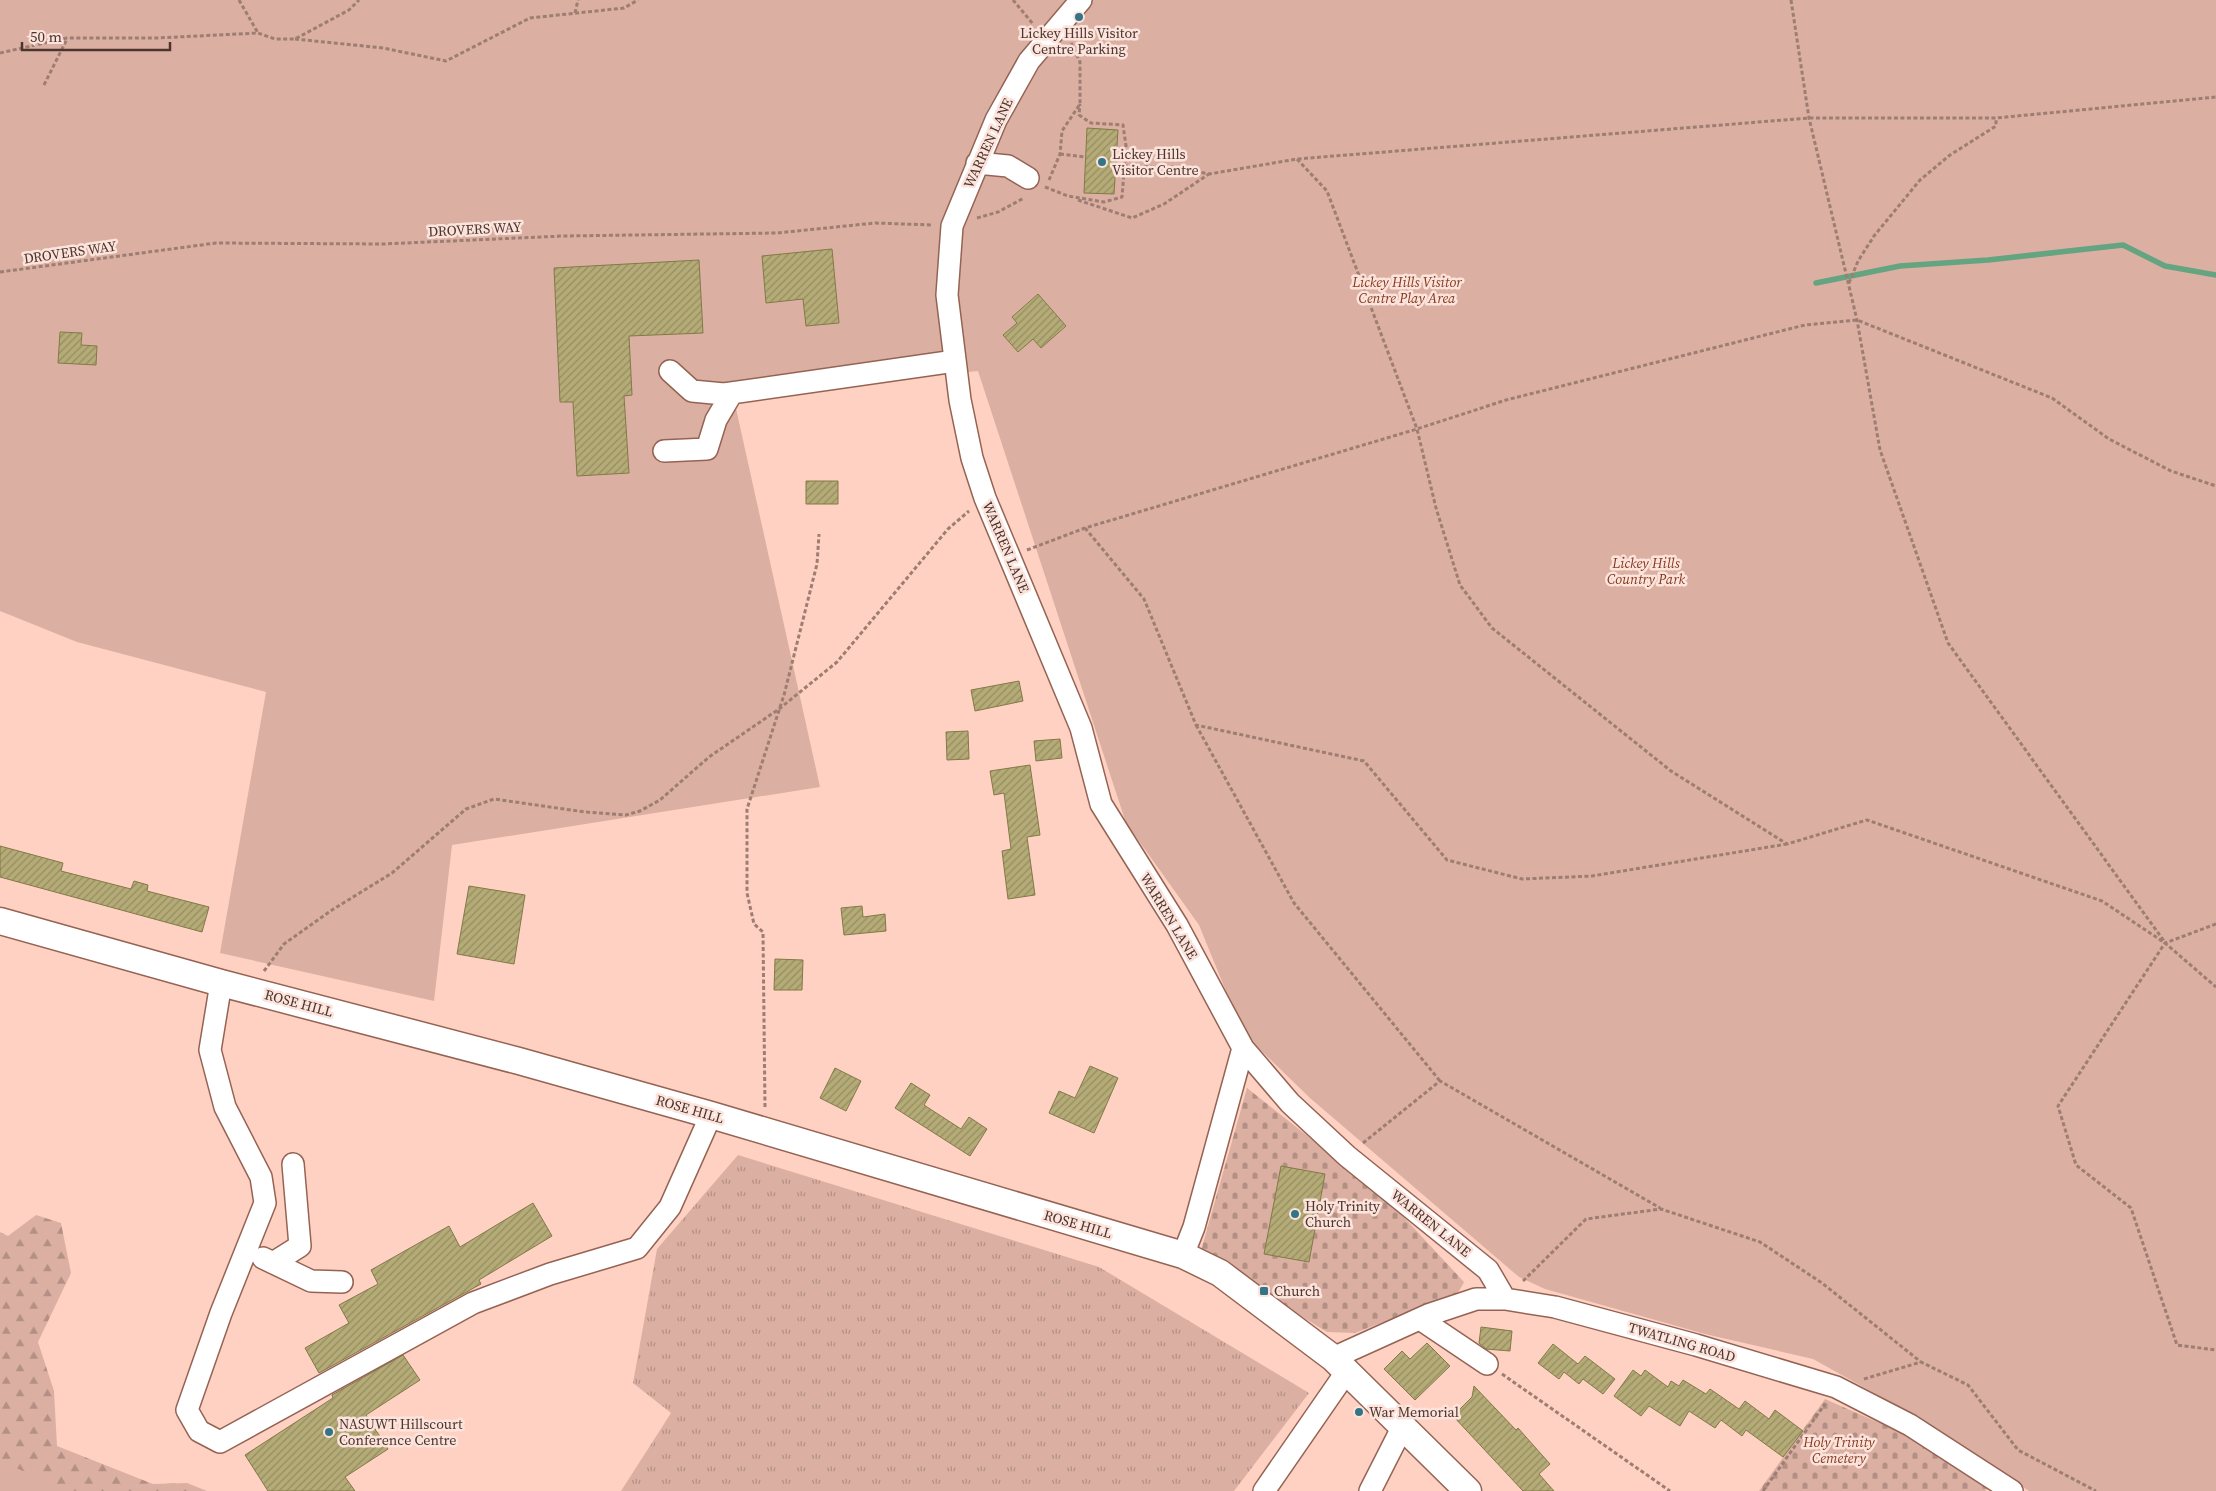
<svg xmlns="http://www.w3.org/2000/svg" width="2216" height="1491" viewBox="0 0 2216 1491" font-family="'Source Serif 4',serif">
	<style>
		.grass { fill: url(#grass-tufts) }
		.forest { fill: url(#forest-firs) }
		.cemetery { fill: url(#cemetery-stones) }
		.park { fill: #dbb0a2 }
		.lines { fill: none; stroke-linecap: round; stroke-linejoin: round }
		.stream { stroke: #64a481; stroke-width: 5.5 }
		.building { fill: url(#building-hatch); stroke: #837947 }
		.minor-casing { stroke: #956353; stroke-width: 24 }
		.major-casing { stroke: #956353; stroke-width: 29 }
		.path { stroke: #9e7d72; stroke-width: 3; stroke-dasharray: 4 2.5; stroke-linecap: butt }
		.minor { stroke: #fff; stroke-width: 21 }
		.major { stroke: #fff; stroke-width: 26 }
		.poi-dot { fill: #337587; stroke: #fce4dc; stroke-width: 2 }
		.labels { text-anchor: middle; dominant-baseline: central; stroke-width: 5; stroke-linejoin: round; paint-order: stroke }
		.poi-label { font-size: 14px; fill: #4c352e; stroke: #fce4dc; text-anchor: start }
		.street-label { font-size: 14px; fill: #4c352e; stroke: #fce4dc }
		.park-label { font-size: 14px; font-style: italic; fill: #87381e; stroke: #fce4dc }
	</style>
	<defs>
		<pattern id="grass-tufts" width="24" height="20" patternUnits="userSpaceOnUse" patternTransform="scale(1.25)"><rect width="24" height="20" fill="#dbb0a2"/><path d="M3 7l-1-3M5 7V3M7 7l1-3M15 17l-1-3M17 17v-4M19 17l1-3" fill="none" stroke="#b49084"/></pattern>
		<pattern id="forest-firs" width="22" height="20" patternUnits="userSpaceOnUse" patternTransform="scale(1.25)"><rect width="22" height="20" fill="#dbb0a2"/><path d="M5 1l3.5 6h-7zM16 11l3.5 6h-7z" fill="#b49084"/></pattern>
		<pattern id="cemetery-stones" width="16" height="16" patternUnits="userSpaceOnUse" patternTransform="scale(1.25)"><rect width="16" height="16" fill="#dbb0a2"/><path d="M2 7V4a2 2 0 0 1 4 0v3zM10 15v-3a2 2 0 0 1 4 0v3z" fill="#b49084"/></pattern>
		<pattern id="building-hatch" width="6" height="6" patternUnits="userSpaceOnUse" patternTransform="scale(1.25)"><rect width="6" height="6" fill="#b4ab77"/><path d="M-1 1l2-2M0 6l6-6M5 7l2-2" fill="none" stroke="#958c62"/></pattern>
	</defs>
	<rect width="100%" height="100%" fill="#ffd1c2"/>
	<!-- grass -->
	<path class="grass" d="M738 1155 1099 1267 1309 1393 1234 1491H621L671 1413 633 1383 657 1249Z"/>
	<!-- forest -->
	<path class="forest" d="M36 1215 61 1223 71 1273 38 1342 54 1391 57 1446 153 1484 187 1483 207 1491H0V1232L8 1236Z"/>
	<!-- cemetery -->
	<path class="cemetery" d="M1247 1088 1386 1198 1464 1282 1458 1293 1355 1333 1327 1332 1200 1254Z
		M1825 1399 1900 1432 1988 1488 1985 1491H1759Z"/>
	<!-- park -->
	<path class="park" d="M0 0H2216V1491H2029L1919 1418 1813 1359 1705 1334 1545 1289 1519 1277 1310 1098 1243 1033 1199 925 1126 823 978 371 733 395 820 787 452 845 434 1001 220 953 266 692 77 642 0 611Z
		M0 1461 69 1491H0Z"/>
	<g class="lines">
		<!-- stream -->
		<path class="stream" d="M1816 283 1900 266 1988 260 2123 245 2165 266 2216 275"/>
	</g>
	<!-- building -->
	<path class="building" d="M1087 128 1118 130 1114 194 1084 193Z
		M832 249 839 323 806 326 803 299 766 303 762 256Z
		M699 260 703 333 629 336 632 395 624 396 629 473 577 476 573 402H560L554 268Z
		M1038 294 1066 326 1041 348 1033 339 1018 352 1003 335 1017 323 1012 317Z
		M60 332 82 333 81 345 97 346 96 365 58 363Z
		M806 481H838V504H806Z
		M1019 681 1023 701 975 711 971 690Z
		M968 731 969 759 947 760 946 732Z
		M1060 739 1062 758 1036 761 1034 741Z
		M1030 765 1040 835 1027 837 1035 895 1008 899 1002 851 1011 849 1004 793 994 795 990 771Z
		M0 846 63 863 61 871 131 889 134 881 148 885 147 891 209 907 202 932 0 877Z
		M469 886 525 895 514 964 457 954Z
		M862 906 863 917 885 914 886 931 844 935 841 908Z
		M775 959 803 960 802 990H774Z
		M1090 1066 1118 1078 1094 1133 1049 1113 1059 1091 1075 1098Z
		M835 1068 861 1081 846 1111 820 1098Z
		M911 1083 930 1095 924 1105 961 1129 969 1117 987 1129 970 1156 895 1108Z
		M1281 1166 1325 1174 1309 1262 1264 1254Z
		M533 1203 552 1236 479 1280 481 1284 319 1373 305 1348 349 1323 339 1305 378 1284 371 1270 449 1226 460 1247Z
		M1481 1327 1512 1331 1510 1351 1486 1349 1479 1343Z
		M1427 1343 1450 1366 1415 1400 1384 1369 1402 1351 1410 1359Z
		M1553 1344 1578 1364 1585 1356 1615 1379 1603 1394 1583 1379 1579 1384 1564 1372 1559 1379 1538 1363Z
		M403 1355 420 1380 366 1415 388 1449 345 1477 355 1491H268L245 1455 333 1398 332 1395Z
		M1633 1370 1641 1376 1645 1370 1668 1387 1671 1381 1679 1386 1683 1380 1706 1394 1710 1389 1739 1409 1745 1401 1769 1419 1775 1410 1803 1431 1783 1457 1746 1430 1742 1436 1721 1420 1715 1428 1689 1411 1680 1426 1649 1406 1641 1416 1614 1396Z
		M1474 1386 1516 1430 1518 1428 1550 1464 1539 1474 1554 1491H1523L1453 1416 1472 1397Z"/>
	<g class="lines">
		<defs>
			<path id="minor" d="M1081 0 1029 61 996 120 952 226 947 295 960 400 972 458 985 498 1081 728 1101 804 1177 925 1243 1048 1194 1227 1183 1255
				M977 163 1008 166 1028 178
				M670 371 692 391 724 394 955 361
				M664 451 707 449 716 420 732 393
				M221 983 210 1050 225 1107 261 1177 265 1203 221 1313 187 1410 199 1431 220 1442 473 1303 550 1274 637 1248 670 1207 711 1115
				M1243 1048 1290 1103 1347 1156 1488 1270 1505 1299
				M263 1258 311 1281 342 1282
				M273 1263 300 1246 293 1164
				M1420 1319 1487 1364
				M1333 1358 1428 1315 1476 1299H1505L1555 1307 1696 1345 1836 1387 1910 1425 2012 1491
				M1264 1491 1347 1371
				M1370 1491 1402 1428"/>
			<path id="major" d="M0 921 221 983 519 1061 711 1115 1183 1255 1220 1273 1333 1358 1468 1491"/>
		</defs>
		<!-- minor casing -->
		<use href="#minor" class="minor-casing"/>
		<!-- major casing -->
		<use href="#major" class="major-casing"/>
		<!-- path -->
		<path class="path" d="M239 0 258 33
			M1013 0 1033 24
			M1791 0 1809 118 1857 320 1880 450 1948 643 2164 941
			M575 13 578 0
			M295 39 383 48 446 61 530 18 624 8 638 0
			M0 53 67 38H157L258 33 275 39H295L349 10 359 0
			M44 85 67 39
			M1060 154 1086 157
			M1297 159 1327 191 1417 429 1436 508 1460 585 1492 628 1671 771 1787 844 1867 820 2102 901 2165 943 2216 987
			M1124 166 1172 167 1209 174 1297 159 1809 118H1996L2216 97
			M1049 180 1060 154 1062 131 1080 104V62L1071 43
			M1045 187 1068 196 1104 202 1122 197 1126 146 1123 125 1091 123 1079 115 1080 104
			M1078 200 1132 218 1164 204 1209 174
			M977 218 998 212 1024 198
			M0 272 216 243 383 244 563 236 777 233 875 223 932 225
			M1849 283 1858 261 1874 236 1920 180 1950 155 1996 126V118
			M1085 528 1144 599 1196 725 1364 761 1447 860 1522 879 1592 876 1787 844
			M1027 550 1085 528 1417 429 1506 400 1805 325 1857 320 2052 398 2109 439 2171 471 2216 486
			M1196 725 1294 903 1440 1081
			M2216 924 2165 943 2058 1106 2076 1165 2131 1208 2177 1345 2216 1350
			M264 971 284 944 332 910 392 873 466 809 494 799 585 812 626 815 640 811 660 800 709 757 779 709 837 662 948 529 969 511
			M765 1107 763 932 754 924 747 893V809L784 695 817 564 819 534
			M1363 1143 1440 1081 1660 1208
			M1523 1281 1586 1219 1661 1209 1760 1242 1822 1283 1921 1362
			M1502 1374 1670 1491
			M1864 1379 1921 1362 1968 1385 2018 1450 2096 1491
			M1763 1491 1825 1404"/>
		<!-- minor -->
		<use href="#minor" class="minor"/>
		<!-- major -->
		<use href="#major" class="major"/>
	</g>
	<!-- markers -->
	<g class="poi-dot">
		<circle cx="1079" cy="17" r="5"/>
		<circle cx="1102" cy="162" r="5"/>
		<circle cx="1295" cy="1214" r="5"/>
		<rect x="1259" y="1286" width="10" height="10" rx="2.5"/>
		<circle cx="1359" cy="1412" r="5"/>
		<circle cx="329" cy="1432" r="5"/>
	</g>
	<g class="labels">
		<!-- poi labels -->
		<g class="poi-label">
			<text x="1079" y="33" text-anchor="middle">Lickey Hills Visitor<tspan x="1079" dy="16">Centre Parking</tspan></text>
			<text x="1112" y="154">Lickey Hills<tspan x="1112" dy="16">Visitor Centre</tspan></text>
			<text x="1305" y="1206">Holy Trinity<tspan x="1305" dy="16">Church</tspan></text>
			<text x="1274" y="1291">Church</text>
			<text x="1369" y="1412">War Memorial</text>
			<text x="339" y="1424">NASUWT Hillscourt<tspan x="339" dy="16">Conference Centre</tspan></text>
		</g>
		<!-- street labels -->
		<g class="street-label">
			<text transform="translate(988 143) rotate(-65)">WARREN LANE</text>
			<text transform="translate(475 229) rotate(-3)">DROVERS WAY</text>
			<text transform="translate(70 252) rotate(-8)">DROVERS WAY</text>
			<text transform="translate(1006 547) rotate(67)">WARREN LANE</text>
			<text transform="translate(1169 916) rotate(59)">WARREN LANE</text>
			<text transform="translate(299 1003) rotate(15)">ROSE HILL</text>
			<text transform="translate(690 1109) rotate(16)">ROSE HILL</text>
			<text transform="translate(1431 1223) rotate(39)">WARREN LANE</text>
			<text transform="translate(1078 1224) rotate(16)">ROSE HILL</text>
			<text transform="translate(1682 1342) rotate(16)">TWATLING ROAD</text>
		</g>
		<!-- park labels -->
		<g class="park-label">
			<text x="1407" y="282">Lickey Hills Visitor<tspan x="1407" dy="16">Centre Play Area</tspan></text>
			<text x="1646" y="563">Lickey Hills<tspan x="1646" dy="16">Country Park</tspan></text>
			<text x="1839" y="1442">Holy Trinity<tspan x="1839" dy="16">Cemetery</tspan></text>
		</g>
	</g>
	<!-- scale -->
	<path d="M22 42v8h148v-8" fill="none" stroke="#4c352e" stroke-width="2.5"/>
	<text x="30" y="42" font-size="15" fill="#4c352e" stroke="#fce4dc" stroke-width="4" paint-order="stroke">50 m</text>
</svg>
